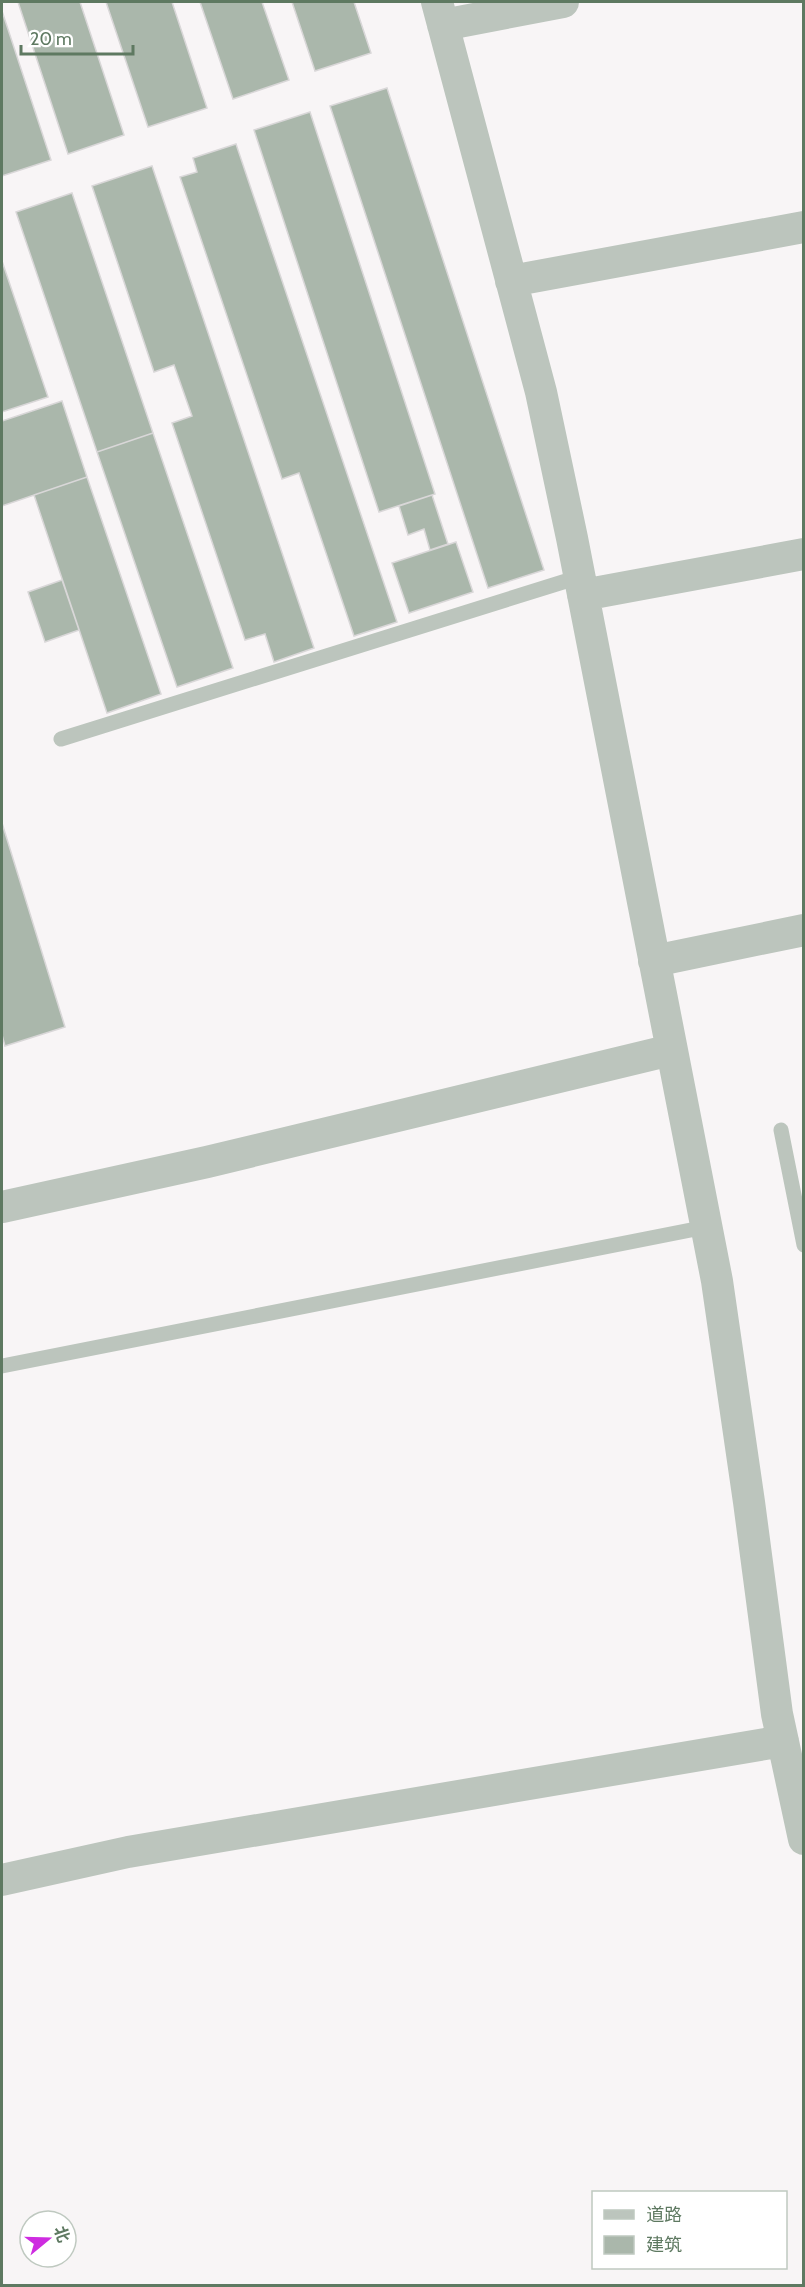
<svg xmlns="http://www.w3.org/2000/svg" width="805" height="2287" viewBox="0 0 805 2287" font-family="Cabin,'Noto Sans SC',sans-serif">
	<style>
		.building { fill: #aab7ab; stroke: #d9d7d8; stroke-width: 1.5 }
		.lines { fill: none; stroke-linecap: round; stroke-linejoin: round }
		.service { stroke: #bcc5bd; stroke-width: 15 }
		.minor { stroke: #bcc5bd; stroke-width: 32 }
	</style>
	<rect width="100%" height="100%" fill="#f8f5f6"/>
	<!-- building -->
	<path class="building" d="M18 2H80L124 135 68 154Z
		M106 2H172L207 108 148 127Z
		M200 2H262L289 80 233 99Z
		M292 2H354L371 53 315 71Z
		M2 11 51 160 2 176Z
		M387 88 544 570 488 588 330 106Z
		M310 112 435 494 379 512 254 130Z
		M236 144 397 622 354 636 299 473 282 479 180 177 197 172 193 158Z
		M152 166 314 648 274 662 265 634 245 640 172 423 192 416 174 365 154 372 92 186Z
		M72 193 153 433 97 452 16 212Z
		M2 261 48 397 2 412Z
		M62 401 87 477 2 506V421Z
		M153 433 233 668 177 687 97 452Z
		M87 477 161 694 107 713 34 495Z
		M432 495 448 544 430 550 424 529 408 535 399 506Z
		M456 542 473 592 409 613 392 563Z
		M62 580 79 630 45 642 28 592Z
		M2 823 65 1027 5 1046 2 1035Z"/>
	<g class="lines">
		<!-- service -->
		<path class="service" d="M61 739 579 577
			M781 1130 804 1245
			M2 1366 706 1227"/>
		<!-- minor -->
		<path class="minor" d="M437 2 541 392 572 538 717 1281 749 1502 777 1714 804 1839
			M443 25 563 2
			M511 281 804 227
			M583 595 804 554
			M654 961 804 930
			M2 1207 207 1162 671 1050
			M2 1880 128 1852 783 1741"/>
	</g>
	<!-- border -->
	<rect width="805" height="2287" fill="none" stroke="#5e7961" stroke-width="6"/>
	<!-- legend -->
	<rect x="592" y="2191" width="195" height="78" fill="#ffffff" stroke="#bfc9c0" stroke-width="1.5"/>
	<rect x="604" y="2210" width="30" height="9" fill="#bcc5bd" stroke="#bfc9c0" stroke-width="1.5"/>
	<text x="646" y="2221" font-size="18" fill="#5e7961">道路</text>
	<rect x="604" y="2236" width="30" height="18" fill="#aab7ab" stroke="#bfc9c0" stroke-width="1.5"/>
	<text x="646" y="2251" font-size="18" fill="#5e7961">建筑</text>
	<!-- north arrow -->
	<g transform="translate(48 2239) rotate(71)"><circle r="28" fill="#ffffff" stroke="#bfc9c0" stroke-width="1.5"/>
	<path d="M0-4.5L10 22L0 15L-10 22Z" fill="#ce2ce0"/>
	<text y="-9" font-size="16" font-weight="bold" text-anchor="middle" fill="#5e7961">北</text>
	</g>
	<!-- scale -->
	<path d="M21 45v9h112v-9" fill="none" stroke="#5e7961" stroke-width="3"/>
	<text x="30" y="45" font-size="18" fill="#5e7961" stroke="#ffffff" stroke-width="4.5" paint-order="stroke">20 m</text>
</svg>
